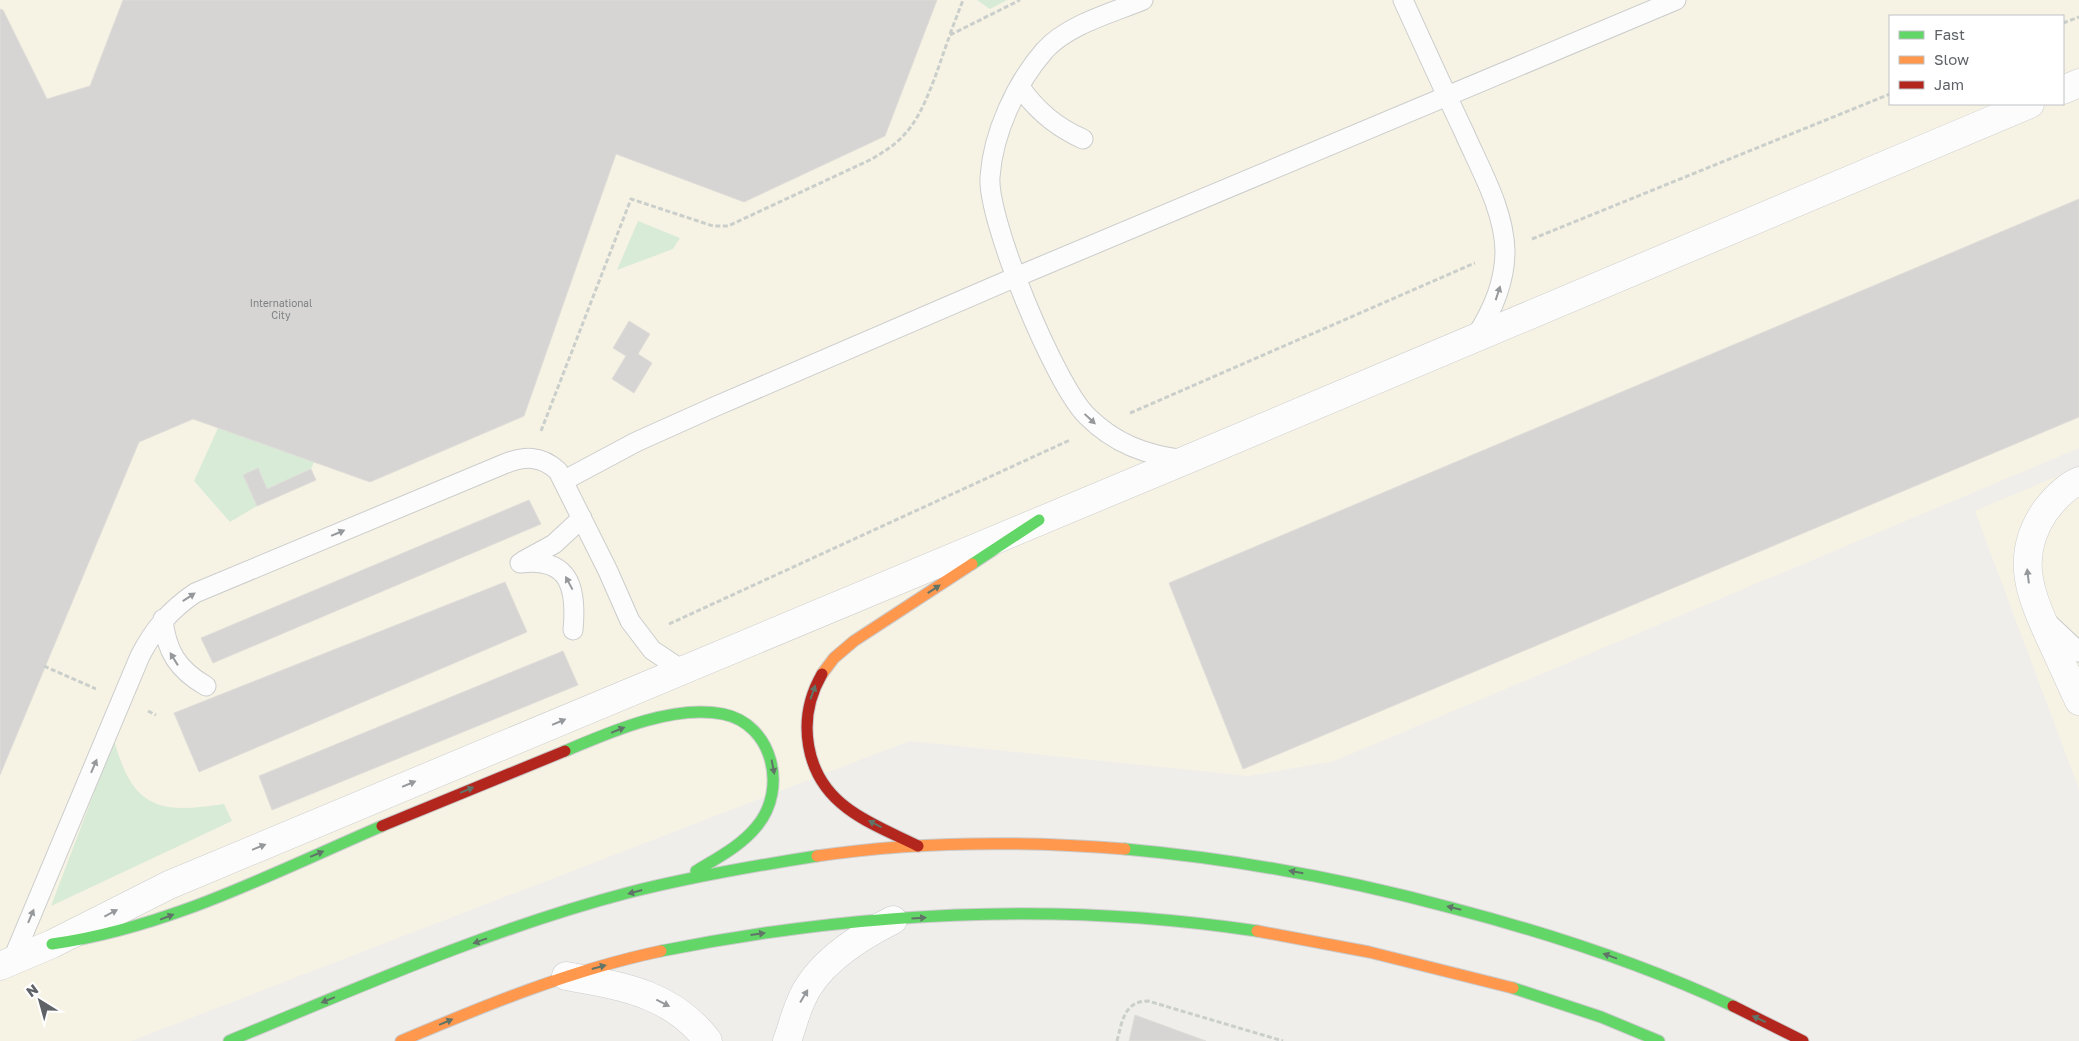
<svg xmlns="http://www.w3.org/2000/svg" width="2079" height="1041" viewBox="0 0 2079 1041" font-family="'Golos Text',sans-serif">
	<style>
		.commercial { fill: #f7f3e4; fill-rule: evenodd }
		.green { fill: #d8ebd6 }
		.building { fill: #d6d5d3; stroke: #deddd9 }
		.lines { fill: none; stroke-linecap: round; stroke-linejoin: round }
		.lane-casing { stroke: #cbcccc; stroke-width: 21 }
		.street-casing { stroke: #cbcccc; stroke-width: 29 }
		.fast-casing { stroke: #cacacb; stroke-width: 13 }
		.slow-casing { stroke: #cacacb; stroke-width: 13 }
		.jam-casing { stroke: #cacacb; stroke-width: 13 }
		.path { stroke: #cacfcc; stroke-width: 3; stroke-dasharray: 5 2.5; stroke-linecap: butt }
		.lane { stroke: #fdfcfc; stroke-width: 19 }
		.street { stroke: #fdfcfc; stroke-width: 28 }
		.fast { stroke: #63d668; stroke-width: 11 }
		.slow { stroke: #ff974d; stroke-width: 11 }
		.jam { stroke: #b3261e; stroke-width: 11 }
		.oneway { fill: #96999c }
		.oneway2 { fill: #607468 }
		.labels { text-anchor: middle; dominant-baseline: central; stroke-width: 4.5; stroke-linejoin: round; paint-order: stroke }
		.number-label { font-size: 10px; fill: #7e8184 }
	</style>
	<rect width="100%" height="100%" fill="#efeeea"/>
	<!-- commercial -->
	<path class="commercial" d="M0 0H2079V448L1334 761 1249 776 909 741 131 1041H0ZM1890 16H2063V104H1890Z
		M2079 467V789L1975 511Z"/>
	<!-- green -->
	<path class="green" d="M977 0H1007L990 9Z
		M638 221 680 238 673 249 617 270Z
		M218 428 314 462 311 469 267 489 243 475 257 506 230 522 194 481Z
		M114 740C133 809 159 814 224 804L232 821 51 906Z"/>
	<!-- building -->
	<path class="building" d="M123 0H937L885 136 744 202 616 154 524 416 370 482 193 419 139 442 0 775V9L3 10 47 99 90 86Z
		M2079 199V417L1243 769 1169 583Z
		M629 321 650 334 638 354 652 363 634 393 612 379 626 356 613 348Z
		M258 468 267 489 311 469 316 480 257 506 243 475Z
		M529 500 541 524 213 663 201 638Z
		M505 582 527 632 199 772 174 713Z
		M563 651 578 685 272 810 259 776Z
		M1135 1015 1206 1041H1129Z"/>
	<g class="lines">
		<defs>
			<path id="lane" d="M1143 0C1112 13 1069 24 1045 50 1016 83 993 133 990 177 987 220 1055 385 1087 416 1115 444 1146 455 1185 460
				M1403 0C1423 44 1443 88 1464 132 1480 169 1504 209 1505 251 1505 282 1493 310 1476 336
				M1020 87C1037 111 1056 127 1083 139
				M563 481 636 442 714 407 1016 277 1676 0
				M523 561 554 544 582 518
				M520 563C570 557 577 588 573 630
				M163 619C166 651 178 670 206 686
				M2047 622 2079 652
				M12 961 140 656C154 629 170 610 195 593L504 464C524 456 541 455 558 471L608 571 630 621 652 650 682 670"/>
			<path id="street" d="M2063 90 2079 83
				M2079 481C2065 487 2054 499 2045 511 2014 557 2030 593 2050 638 2060 659 2069 680 2079 701
				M0 966 52 944 169 885 1186 460 2030 104
				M566 976C621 986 672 993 708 1041
				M787 1041C792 1028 795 1014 801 1001 816 964 859 937 893 920"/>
			<path id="fast" d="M972 564 1039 520
				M565 751C610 732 673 704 723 714 773 724 788 789 757 826 741 846 717 858 696 871
				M1125 849C1236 859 1344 879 1452 908 1548 933 1643 964 1733 1006
				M52 944C168 928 275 872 382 826
				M661 951C856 912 1059 901 1257 931
				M1513 988 1601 1017 1659 1041
				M229 1041C360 987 490 929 627 893 690 877 753 866 817 856"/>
			<path id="slow" d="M822 674 834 658 854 641 972 564
				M817 856C918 841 1024 841 1125 849
				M1257 931 1369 952 1513 988
				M401 1041C486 1005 571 970 661 951"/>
			<path id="jam" d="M822 674C796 719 804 776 847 808 868 824 894 834 918 846
				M382 826 565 751
				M1733 1006 1803 1041"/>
		</defs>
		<!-- lane casing -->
		<use href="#lane" class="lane-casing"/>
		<!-- street casing -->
		<use href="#street" class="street-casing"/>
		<!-- fast casing -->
		<use href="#fast" class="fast-casing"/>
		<!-- slow casing -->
		<use href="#slow" class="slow-casing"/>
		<!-- jam casing -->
		<use href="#jam" class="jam-casing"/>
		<!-- path -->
		<path class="path" d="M2063 23 2079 17
			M950 34 963 0
			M1532 239 1890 94
			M1130 413 1475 263
			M541 431 631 199 713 226H728L872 159C883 152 894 146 903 136 926 113 938 66 950 35L1020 0
			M669 624 1070 440
			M44 666 96 689
			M148 711 156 715
			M1117 1041C1122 1022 1124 1001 1148 1001L1283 1041"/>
		<!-- lane -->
		<use href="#lane" class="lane"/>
		<!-- street -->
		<use href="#street" class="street"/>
		<!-- fast -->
		<use href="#fast" class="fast"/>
		<!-- slow -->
		<use href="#slow" class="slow"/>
		<!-- jam -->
		<use href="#jam" class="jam"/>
	</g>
	<!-- one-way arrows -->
	<defs><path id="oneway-solid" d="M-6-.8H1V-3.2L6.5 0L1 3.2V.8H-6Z" transform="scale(1.25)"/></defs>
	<g class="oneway">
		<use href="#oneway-solid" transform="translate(1498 293) rotate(-72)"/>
		<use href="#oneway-solid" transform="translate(1090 419) rotate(43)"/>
		<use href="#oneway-solid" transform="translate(338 533) rotate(-23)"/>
		<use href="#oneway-solid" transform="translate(2028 576) rotate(-97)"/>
		<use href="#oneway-solid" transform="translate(569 583) rotate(-118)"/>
		<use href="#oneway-solid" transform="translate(189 597) rotate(-33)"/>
		<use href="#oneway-solid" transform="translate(174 659) rotate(-122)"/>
		<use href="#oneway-solid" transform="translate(559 722) rotate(-23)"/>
		<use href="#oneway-solid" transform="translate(94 766) rotate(-67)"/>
		<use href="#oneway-solid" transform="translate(409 784) rotate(-23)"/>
		<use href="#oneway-solid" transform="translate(259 847) rotate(-22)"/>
		<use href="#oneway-solid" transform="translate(111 913) rotate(-28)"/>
		<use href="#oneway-solid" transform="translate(31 916) rotate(-67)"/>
		<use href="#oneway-solid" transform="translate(804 996) rotate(-59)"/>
		<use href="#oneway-solid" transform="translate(663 1003) rotate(27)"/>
	</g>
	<g class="oneway2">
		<use href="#oneway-solid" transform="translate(934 589) rotate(-33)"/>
		<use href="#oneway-solid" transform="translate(813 692) rotate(-70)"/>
		<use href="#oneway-solid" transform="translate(618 730) rotate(-22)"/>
		<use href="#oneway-solid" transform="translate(773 767) rotate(79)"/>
		<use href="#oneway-solid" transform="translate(467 790) rotate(-23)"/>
		<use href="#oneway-solid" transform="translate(875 824) rotate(-153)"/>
		<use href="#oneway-solid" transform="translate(317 854) rotate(-23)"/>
		<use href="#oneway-solid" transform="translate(1296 872) rotate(-170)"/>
		<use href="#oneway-solid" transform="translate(635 892) rotate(165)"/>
		<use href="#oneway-solid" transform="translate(1454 908) rotate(-166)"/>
		<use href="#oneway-solid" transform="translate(167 917) rotate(-21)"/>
		<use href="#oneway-solid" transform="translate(919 918) rotate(-4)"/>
		<use href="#oneway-solid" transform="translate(758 934) rotate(-8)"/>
		<use href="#oneway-solid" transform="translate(480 941) rotate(160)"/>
		<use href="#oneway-solid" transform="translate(1610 956) rotate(-160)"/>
		<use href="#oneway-solid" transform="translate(599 967) rotate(-15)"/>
		<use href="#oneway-solid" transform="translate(328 1000) rotate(158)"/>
		<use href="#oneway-solid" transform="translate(1759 1019) rotate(-155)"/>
		<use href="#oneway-solid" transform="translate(446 1022) rotate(-23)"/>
	</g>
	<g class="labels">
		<!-- number labels -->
		<g class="number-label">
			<text x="281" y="303">International<tspan x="281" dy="12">City</tspan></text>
		</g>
	</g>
	<!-- legend -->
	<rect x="1889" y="15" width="175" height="90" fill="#ffffff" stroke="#bfc1c3"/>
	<rect x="1899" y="31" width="25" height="8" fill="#63d668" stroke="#bfc1c3"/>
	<text x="1934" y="40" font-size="15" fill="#5f6368">Fast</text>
	<rect x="1899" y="56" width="25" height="8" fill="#ff974d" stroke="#bfc1c3"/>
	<text x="1934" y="65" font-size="15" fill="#5f6368">Slow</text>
	<rect x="1899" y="81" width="25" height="8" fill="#b3261e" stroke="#bfc1c3"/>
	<text x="1934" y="90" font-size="15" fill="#5f6368">Jam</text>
	<!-- north arrow -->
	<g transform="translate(40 1001) rotate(323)" stroke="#ffffff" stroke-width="4" paint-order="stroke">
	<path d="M0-4L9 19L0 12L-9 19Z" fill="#5f6368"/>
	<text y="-8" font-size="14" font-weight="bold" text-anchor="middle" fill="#5f6368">N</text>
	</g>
</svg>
